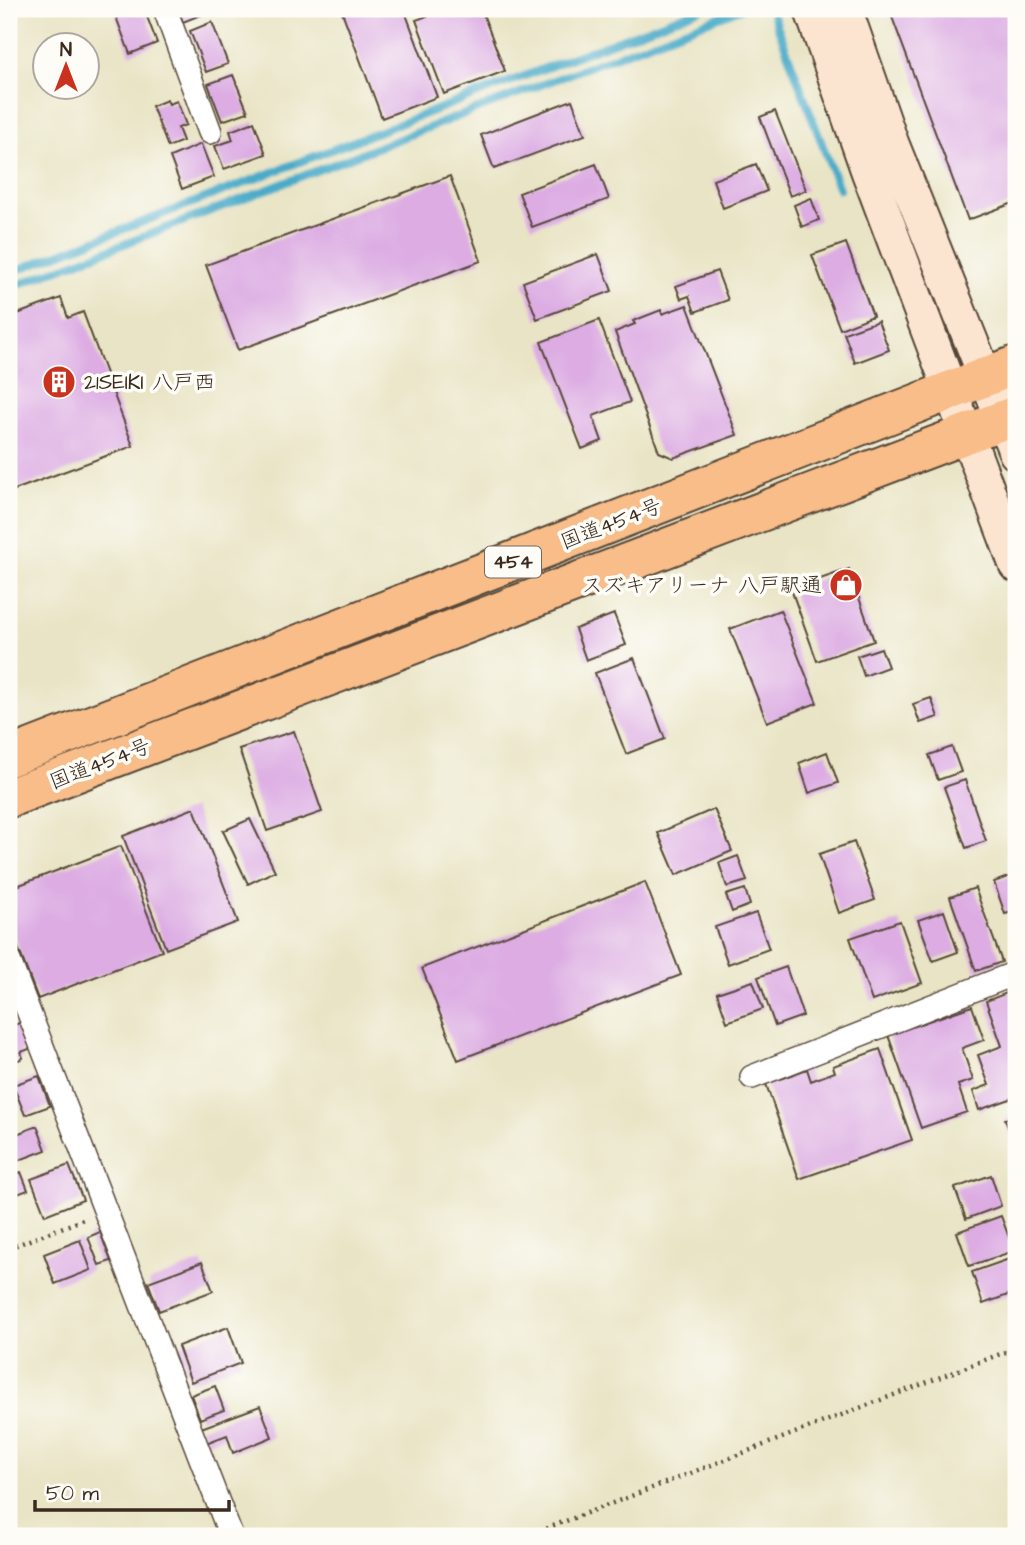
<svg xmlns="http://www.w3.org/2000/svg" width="1025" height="1545" viewBox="0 0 1025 1545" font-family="'Architects Daughter','Klee One',sans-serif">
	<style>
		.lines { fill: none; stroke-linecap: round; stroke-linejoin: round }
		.stream { stroke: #49abc9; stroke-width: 8 }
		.building { fill: #dcace3 }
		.street-casing { stroke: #554637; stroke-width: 26 }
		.secondary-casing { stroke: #554637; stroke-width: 37 }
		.highway-casing { stroke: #554637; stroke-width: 42 }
		.path { stroke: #554637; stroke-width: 4.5; stroke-dasharray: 2 5; stroke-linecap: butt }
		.street { stroke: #fff; stroke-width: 23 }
		.secondary { stroke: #fce5d0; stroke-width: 33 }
		.highway { stroke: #f8bd89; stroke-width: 38 }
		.labels { text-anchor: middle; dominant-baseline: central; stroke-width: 7; stroke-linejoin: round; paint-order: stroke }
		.shield { fill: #fdfcf7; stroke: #75695f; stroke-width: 2 }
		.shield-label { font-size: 19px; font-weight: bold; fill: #3b2a1e }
		.poi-label { font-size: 21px; fill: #3b2a1e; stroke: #fdfcf7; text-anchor: start }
		.street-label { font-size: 21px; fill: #3b2a1e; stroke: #fdfcf7 }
	</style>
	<rect width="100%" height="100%" fill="#fdfcf7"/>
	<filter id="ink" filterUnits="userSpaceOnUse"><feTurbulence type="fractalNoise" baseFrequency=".0143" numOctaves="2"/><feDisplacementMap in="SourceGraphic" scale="14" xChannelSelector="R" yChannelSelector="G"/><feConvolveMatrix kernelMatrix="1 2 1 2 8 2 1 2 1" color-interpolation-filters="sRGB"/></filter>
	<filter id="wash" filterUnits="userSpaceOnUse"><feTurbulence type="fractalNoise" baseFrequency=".00686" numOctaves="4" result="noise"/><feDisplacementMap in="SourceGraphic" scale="28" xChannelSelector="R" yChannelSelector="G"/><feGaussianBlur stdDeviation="1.57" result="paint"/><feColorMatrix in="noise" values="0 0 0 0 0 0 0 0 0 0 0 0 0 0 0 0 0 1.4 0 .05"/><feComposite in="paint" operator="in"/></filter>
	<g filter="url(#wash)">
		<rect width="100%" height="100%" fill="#e9e4c5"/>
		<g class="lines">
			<!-- stream -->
			<path class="stream" d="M771 9 839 189
				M9 273 700 9
				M9 288 740 9"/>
		</g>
		<g id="blocks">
			<!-- building -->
			<path class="building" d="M113 9H144L157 43 130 54Z
				M178 9H207L208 12 183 22Z
				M341 9H404L437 97 382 118Z
				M447 9H481L505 71 444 94 416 20Z
				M889 9H1016V202L968 220Z
				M212 22 228 64 206 72 190 31Z
				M233 75 248 112 222 121 208 84Z
				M167 100 169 104 177 101 186 125 178 128 183 141 168 147 152 106Z
				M572 100 585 135 494 169 481 135Z
				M775 111 806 190 790 196 760 117Z
				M254 122 266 154 224 169 215 146 233 140 230 131Z
				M201 144 214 177 182 189 170 157Z
				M596 164 609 199 532 227 519 193Z
				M756 164 767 191 723 208 713 180Z
				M450 176 481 261 238 350 206 265Z
				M811 198 819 220 802 227 794 205Z
				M846 243 873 316 840 329 812 255Z
				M598 254 612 291 537 319 523 282Z
				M717 271 728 300 695 312 689 296 681 299 676 286Z
				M61 298 68 318 83 312 133 446 9 492V317Z
				M687 305 737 435 673 458 659 452 615 332 635 324 633 321 661 310 662 314Z
				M599 320 630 402 593 416 602 441 582 449 541 342Z
				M878 321 889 350 855 363 844 333Z
				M849 569 874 641 817 661 791 589Z
				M780 610 817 703 767 722 730 629Z
				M614 614 626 645 586 660 575 629Z
				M881 648 888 667 864 676 857 656Z
				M634 658 665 739 626 754 595 673Z
				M931 698 938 717 920 723 913 704Z
				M294 731 322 812 267 831 239 749Z
				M952 747 961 772 938 780 929 755Z
				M827 752 838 783 809 793 799 763Z
				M965 780 986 841 966 848 944 787Z
				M194 808 238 922 166 949 123 836Z
				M714 809 732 851 676 875 658 833Z
				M250 819 275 871 248 884 223 831Z
				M854 842 875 900 839 913 819 854Z
				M121 846 162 951 38 999 9 924V889Z
				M738 856 747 881 727 887 719 863Z
				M1016 874V911L1005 914 994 882Z
				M645 882 681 975 458 1060 422 968Z
				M975 888 1002 962 976 971 950 897Z
				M745 889 750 905 732 912 726 895Z
				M944 911 958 952 933 961 918 920Z
				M756 913 769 949 728 964 715 927Z
				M900 921 922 983 872 1001 850 938Z
				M786 967 803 1016 775 1026 758 977Z
				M753 981 763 1009 727 1022 717 993Z
				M1012 991 1016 1004V1068L1011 1070 1016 1084V1097L979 1110 973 1091 989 1085 978 1055 1002 1046 986 1001Z
				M972 1006 984 1040 962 1048 973 1080 958 1085 967 1112 921 1128 888 1035Z
				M22 1022 32 1048 21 1052 23 1058 9 1064V1027Z
				M880 1049 912 1140 799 1179 766 1084 807 1069 811 1081 835 1072 833 1066Z
				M39 1076 50 1106 25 1115 13 1085Z
				M1016 1115V1149L1005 1119Z
				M37 1126 46 1150 9 1164V1137Z
				M69 1165 83 1200 45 1215 31 1179Z
				M21 1172 28 1190 15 1195 9 1177Z
				M991 1175 1001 1206 966 1219 955 1188Z
				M1001 1216 1014 1251 969 1266 957 1232Z
				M100 1232 111 1261 99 1265 88 1237Z
				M80 1240 91 1270 55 1284 44 1254Z
				M1015 1257 1016 1292 983 1304 972 1272Z
				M202 1262 213 1291 159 1311 148 1282Z
				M228 1327 241 1363 191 1382 178 1346Z
				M215 1386 224 1410 200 1419 191 1395Z
				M260 1406 272 1437 233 1453 227 1435 206 1443 201 1428Z"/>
		</g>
	</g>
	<g filter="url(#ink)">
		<use href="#blocks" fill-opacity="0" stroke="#554637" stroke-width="2"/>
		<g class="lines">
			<defs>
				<path id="street" d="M165 9 210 132
					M9 961 231 1536
					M752 1077 1016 973"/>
				<path id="secondary" d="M811 9 868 171 1016 565
					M845 9 892 144 1016 453"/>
				<path id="highway" d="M9 757 1016 365
					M9 798 1016 415"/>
			</defs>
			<!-- street casing -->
			<use href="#street" class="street-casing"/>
			<!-- secondary casing -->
			<use href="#secondary" class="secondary-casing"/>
			<!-- highway casing -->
			<use href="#highway" class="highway-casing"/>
			<!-- path -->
			<path class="path" d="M9 1248 84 1219
				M527 1536 1016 1348"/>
			<!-- street -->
			<use href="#street" class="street"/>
			<!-- secondary -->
			<use href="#secondary" class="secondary"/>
			<!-- highway -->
			<use href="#highway" class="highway"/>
		</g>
	</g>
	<!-- icons -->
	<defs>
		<symbol id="building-disc" viewBox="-11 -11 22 22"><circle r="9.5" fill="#c8321e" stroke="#fdfcf7"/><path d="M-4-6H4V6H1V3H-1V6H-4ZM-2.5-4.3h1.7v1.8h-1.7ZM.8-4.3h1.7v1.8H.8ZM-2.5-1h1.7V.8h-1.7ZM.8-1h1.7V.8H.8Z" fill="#fff"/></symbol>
		<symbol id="shop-disc" viewBox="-11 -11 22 22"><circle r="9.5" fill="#c8321e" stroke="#fdfcf7"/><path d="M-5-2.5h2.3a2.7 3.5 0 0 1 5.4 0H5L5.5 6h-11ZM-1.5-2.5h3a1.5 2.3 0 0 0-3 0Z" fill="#fff"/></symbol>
	</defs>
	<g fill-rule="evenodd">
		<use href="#building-disc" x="40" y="363" width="38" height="38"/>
		<use href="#shop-disc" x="827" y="566" width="38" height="38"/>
	</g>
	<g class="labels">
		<!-- shield labels -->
		<rect class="shield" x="485" y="546.5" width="56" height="31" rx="5"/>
		<g class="shield-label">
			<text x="513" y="562">454</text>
		</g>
		<!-- poi labels -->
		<g class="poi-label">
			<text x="84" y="382">21SEIKI 八戸西</text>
			<text x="822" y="585" text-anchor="end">スズキアリーナ 八戸駅通</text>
		</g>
		<!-- street labels -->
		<g class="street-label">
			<text transform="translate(611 524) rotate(-21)">国道454号</text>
			<text transform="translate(100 764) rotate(-21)">国道454号</text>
		</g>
	</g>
	<!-- margin -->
	<rect width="1025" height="1545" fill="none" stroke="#fdfcf7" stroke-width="35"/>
	<!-- north arrow -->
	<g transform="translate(66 66)"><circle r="33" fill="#fdfcf7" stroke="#afa8a0" stroke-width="2"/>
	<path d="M0-5L12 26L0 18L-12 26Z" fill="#c8321e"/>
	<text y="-10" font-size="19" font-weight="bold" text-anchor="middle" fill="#3b2a1e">N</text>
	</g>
	<!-- scale -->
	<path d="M35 1500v10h194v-10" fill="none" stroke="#3b2a1e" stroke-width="3.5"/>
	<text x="46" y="1500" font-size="21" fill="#3b2a1e" stroke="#fdfcf7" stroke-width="5" paint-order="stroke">50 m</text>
</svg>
